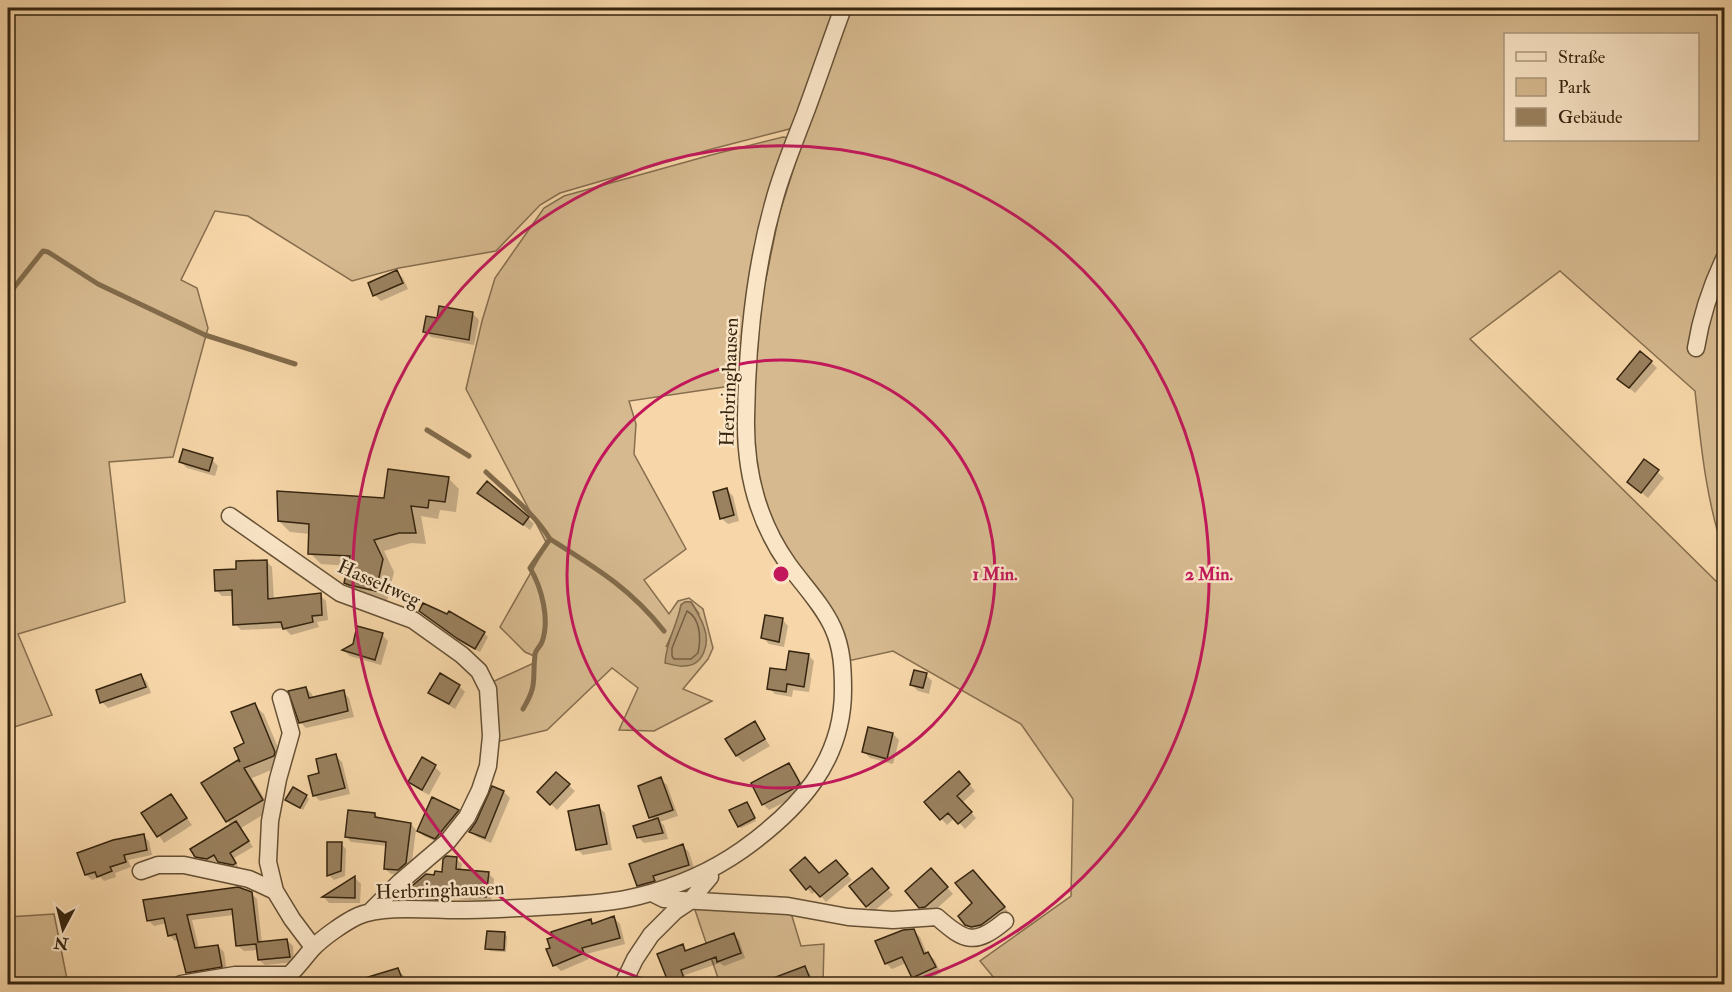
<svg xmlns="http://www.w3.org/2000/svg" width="1732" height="992" viewBox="0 0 1732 992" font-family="'IM FELL Double Pica',serif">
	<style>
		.green { fill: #d6b98f; stroke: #866e4e; stroke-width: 1.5; fill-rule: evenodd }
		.water { fill: #b59a74; stroke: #826b4b; stroke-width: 1.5 }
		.shadow { fill: #0003 }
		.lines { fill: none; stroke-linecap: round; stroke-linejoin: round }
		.shore { stroke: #755f41; stroke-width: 1.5 }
		.stream { stroke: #826b4b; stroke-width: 5 }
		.building { fill: #9a815f; stroke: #35240e; stroke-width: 1.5 }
		.minor-casing { stroke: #665135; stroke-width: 19 }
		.minor { stroke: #fae5c7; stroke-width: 16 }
		.ring { fill: none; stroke: #c2185b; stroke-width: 3 }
		.labels { text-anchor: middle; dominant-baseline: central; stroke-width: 5; stroke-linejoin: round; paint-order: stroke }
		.street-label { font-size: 20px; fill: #35240e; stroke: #fae5c7 }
		.centre { fill: #c2185b; stroke: #fae5c7; stroke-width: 3 }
		.ring-label { font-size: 18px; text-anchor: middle; font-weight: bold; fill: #c2185b; stroke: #fae5c7; stroke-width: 5; stroke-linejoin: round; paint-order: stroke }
	</style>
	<rect width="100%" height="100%" fill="#f7d7a9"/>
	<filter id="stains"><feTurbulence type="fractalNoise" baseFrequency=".00333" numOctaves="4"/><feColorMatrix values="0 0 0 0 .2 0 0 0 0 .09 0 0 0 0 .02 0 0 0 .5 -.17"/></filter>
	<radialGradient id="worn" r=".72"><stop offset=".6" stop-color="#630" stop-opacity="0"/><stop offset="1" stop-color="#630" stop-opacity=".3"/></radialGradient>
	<!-- green -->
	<path class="green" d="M8 8H835L793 128 708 150 560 193 540 205 496 251 399 268 352 281 248 216 215 211 181 280 197 288 208 328 173 457 109 462 125 602 18 634 52 715 8 729Z
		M851 8H1724V552C1706 500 1701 446 1695 391L1560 271 1470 339 1722 587 1724 583V984H999L980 961 1071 896 1073 799 1021 724 893 651 848 661 773 529 756 483 751 414 755 332 779 215 803 139ZM1506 34H1698V140H1506Z
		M783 137 790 138 744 384 629 401 636 424 634 454 686 549 644 580 669 614 678 601 689 598 703 609 713 648 708 659 683 689 712 701 654 731 619 730 638 688 612 668 547 730 496 742 490 683 534 663V656L525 652 500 627 547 544 466 389 482 321 495 278 544 208 564 196 711 155ZM685 602H691L699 614 666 647 678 620 681 605Z
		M694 907 791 913 801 946 824 944 823 984H720Z
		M54 914 68 984H8V917Z"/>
	<!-- water -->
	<path class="water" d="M685 602H691C696 610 701 618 704 627 710 643 704 666 684 666 678 667 671 664 665 663 666 641 677 626 681 605Z"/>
	<!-- shadow -->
	<path class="shadow" d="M397 272 403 278 408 289 381 301 375 295Z
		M473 314 479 320 474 345 431 337 425 331 438 320Z
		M1651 362 1657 368 1635 393 1619 379Z
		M212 460 218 466 215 476 187 468 181 462Z
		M1645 461 1664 478 1648 498 1635 487Z
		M448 478 459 489 456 512 440 510 438 519 421 516 426 544 411 543 384 551 394 572 387 601 356 593 345 582 349 566 321 564 310 553V534L290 532 279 521 385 500Z
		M727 490 733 496 739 521 728 524 721 518Z
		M479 493 528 518 534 524 530 530Z
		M266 561 272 567 274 600 320 595 326 601 328 620 317 622 319 627 291 635 284 628 241 630 235 624 233 596H222L216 590Z
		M421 611 448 616 484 633 488 637 480 652 464 644Z
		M782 619 788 626 784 647 769 644 763 638Z
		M382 635 388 641 381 665 350 656 344 651 354 645Z
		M808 655 814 661 809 692 793 690 792 697 775 694 769 688Z
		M926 675 932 681 929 694 918 691 912 685Z
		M141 676 147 682 151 693 108 708 102 702Z
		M459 686 465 692 455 709 436 698 430 692Z
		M306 688 312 694 313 699 343 692 349 698 354 717 306 728 300 722Z
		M254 705 264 714 284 762 283 765 252 778 271 810 241 828 253 847 234 858 239 869 225 866 219 860 213 864 202 861 196 856 231 826 203 783 243 767Z
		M755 723 770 746 743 762 737 756Z
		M893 734 899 740 893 764 870 758 864 752Z
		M336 756 342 762 350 794 320 801 314 795 321 774Z
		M789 765 795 771 805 790 801 794 769 810 763 804Z
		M435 767 441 773 429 795 416 788 410 782Z
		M556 774 575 791 557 810 539 792Z
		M660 779 667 785 678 816 660 822 664 825 668 839 644 843 638 837 654 820 651 817Z
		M965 779 975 791 962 803 976 818 965 829 955 818 947 825 926 802Z
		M493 788 504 792 510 798 491 843 477 837 471 831 478 822Z
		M171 796 192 825 164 843 144 814Z
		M306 796 309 799 303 810 290 802Z
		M749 806 756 821 741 828 739 826Z
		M599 807 605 813 612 850 583 855 577 849Z
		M458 811 464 817 441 844 424 836 418 830Z
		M375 814 380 819 411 824 416 830 411 869 403 875 391 874 385 869 387 846 351 842 346 836Z
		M143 836 149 841 152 855 128 860 131 867 115 873 116 877 104 881 100 877 92 880 86 875Z
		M341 844 346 849 345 876 334 880 329 875Z
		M683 846 689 852 695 871 645 891 639 885Z
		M456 859 462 864 461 871 488 873 494 879 491 902 445 898 444 904 412 903 407 898 443 873Z
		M841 867 852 880 826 902 816 891 812 894 807 888 820 875Z
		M877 876 893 895 873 912 867 906Z
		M937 876 953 894 932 913H927L920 907Z
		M355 878 361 884 360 903H329L324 897Z
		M982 881 1013 917 991 934H977L967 924Z
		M251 893 257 899 262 943 287 940 293 946 294 962 265 965 259 960 258 950 244 951 238 946 234 915 192 920 199 949 218 946 224 952 227 972 193 978 187 972 179 940 175 941 169 935 167 923 154 926 148 920Z
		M614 918 620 924 625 944 586 954 589 959 561 971 555 965 590 920 595 924Z
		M913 931 920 937 927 954 934 959 941 973 919 984 913 978 906 963 892 969 886 963Z
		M504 934 507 936 506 952 490 951 487 949Z
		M733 935 739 940 745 958 724 966 720 963 685 975 688 984H670L659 955 683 946 688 951Z
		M804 968 810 974 814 984H761Z
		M398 970 404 976 407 984H363L362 981Z
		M755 980 759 984H744Z"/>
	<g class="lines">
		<!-- shore -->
		<path class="shore" d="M687 611C701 619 701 639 698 653L691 659H674L672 656V648Z"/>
		<!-- stream -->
		<path class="stream" d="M8 295 43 251 48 252 98 284 205 335 295 364
			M427 430 469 456
			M486 472C508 493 534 513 550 539 596 568 630 588 664 631
			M523 709C538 684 532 681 535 654 536 649 540 647 542 642 550 620 542 588 530 568L550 539"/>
	</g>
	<!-- building -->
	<path class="building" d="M397 270 403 283 373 296 368 283Z
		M439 306 473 312 469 340 423 332 426 316 437 318Z
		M1640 351 1652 361 1629 388 1617 379Z
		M183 449 213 458 209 471 179 462Z
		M1644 459 1659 470 1641 493 1627 482Z
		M388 469 449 477 445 502 429 500 428 508 411 506 416 533H399L374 540 383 559 376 591 349 585 344 583 350 556 308 554 309 524 278 521 277 491 384 498Z
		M487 481 529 517 523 525 477 493Z
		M727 488 734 515 720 519 713 492Z
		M267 560 268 599 321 593 322 615 312 616 313 622 283 629 281 622 233 625 232 590 215 591 214 570 236 569V561Z
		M423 603 447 614 449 611 485 632 475 649 458 639 419 611Z
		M765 615 783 618 779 642 761 638Z
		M357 626 383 633 375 660 342 650 353 644Z
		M789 651 809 654 804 687 787 684 786 692 767 689 770 668 786 670Z
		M914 670 927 673 923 688 910 685Z
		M440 673 460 685 449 704 428 693Z
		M141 674 146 687 100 703 96 690Z
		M306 687 309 698 344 690 348 711 299 723 288 691Z
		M255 703 275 752 274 756 244 768 263 800 226 822 201 783 238 760 240 762 234 748 244 743 231 712Z
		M755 721 765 739 736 756 725 739Z
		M868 727 893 733 887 759 862 752Z
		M336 754 345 788 313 796 308 776 319 773 316 759Z
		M422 757 436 765 422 790 408 782Z
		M789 763 800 783 795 788 762 805 751 783Z
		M959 771 970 784 957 796 972 812 958 824 948 813 940 820 924 802Z
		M556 772 570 784 550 805 537 792Z
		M661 777 673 810 649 818 638 786Z
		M492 786 504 791 485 838 469 832 476 822Z
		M293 787 307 795 300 808 285 800Z
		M171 794 187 818 157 837 141 813Z
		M432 797 459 810 435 839 417 831Z
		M747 802 755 818 738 827 729 810Z
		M599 805 607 844 576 850 568 811Z
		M348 810 375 813V817L411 823 406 863 398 870 384 869 386 842 345 837Z
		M658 818 663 833 637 838 633 826Z
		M236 821 249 841 230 853 236 863 233 865 218 862 214 855 207 859 195 857 190 849Z
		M144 834 147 850 124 855 126 862 110 867 112 871 97 877 95 872 85 875 77 853 113 840Z
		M327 842H342L341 871 327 876Z
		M683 844 689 865 653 876 655 881 637 886 629 864Z
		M446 856 457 857 456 869 489 872 486 897 440 893 439 899 405 898 406 891 426 874 434 875 435 871 442 872 443 859Z
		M805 857 819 873 836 860 848 874 820 897 810 886 806 890 790 870Z
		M872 868 889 888 866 907 849 886Z
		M931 868 948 887 925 907 919 908 905 891Z
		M973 870 1005 907 981 925 971 927 965 925 958 916 972 903 955 883Z
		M355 876V898L322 897Z
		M238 887 252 892 258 942 287 939 290 957 258 960 256 944 236 946 232 909 187 915 195 948 218 945 222 967 186 973 176 934 168 936 164 918 147 921 143 900Z
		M614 916 620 938 582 948 584 953 553 966 546 949 550 948 547 939 553 937 551 932 591 919 592 924Z
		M914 929 924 954 928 952 936 967 912 978 902 957 885 964 875 941 903 930Z
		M487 931 505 932 504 950 485 949Z
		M734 933 741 953 717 962 716 957 681 970 686 984H669L657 954 683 944 685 951Z
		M805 966 812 984H760V983Z
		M398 968 404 984H356L355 981Z"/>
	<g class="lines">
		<defs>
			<path id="minor" d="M1696 348C1701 316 1710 289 1724 259
				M230 516 340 593 413 620 462 655 479 671 488 689 491 736 488 766 480 790 467 817 448 841 400 882 370 912
				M141 871 158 865H184L249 879 275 891 292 919 313 947
				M275 891 268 862 270 821 278 779 291 733 281 698
				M652 893 664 899 788 906 848 917 893 920 937 917C965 942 975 946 1005 921
				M181 984 235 975H289C298 967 304 958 312 949 322 938 345 922 358 916 383 905 429 910 456 910 489 910 522 908 555 906 583 904 612 903 639 896 675 887 712 871 742 850 798 810 843 762 843 690 843 668 842 648 833 628 822 604 803 585 788 564 757 520 745 471 746 418 747 345 754 271 774 201 782 171 794 143 805 114 818 79 830 43 843 8
				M623 984 635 959 651 935 675 911 690 901 710 877 709 870"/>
		</defs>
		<!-- minor casing -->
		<use href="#minor" class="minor-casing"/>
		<!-- minor -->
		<use href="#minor" class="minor"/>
	</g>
	<!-- distance rings -->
	<g class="ring">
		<circle cx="781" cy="574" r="214"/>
		<path d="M659 984A428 428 0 1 1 903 984"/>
	</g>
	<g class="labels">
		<!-- street labels -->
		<g class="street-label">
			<text transform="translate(729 382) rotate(-88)">Herbringhausen</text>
			<text transform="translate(379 583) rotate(24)">Hasseltweg</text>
			<text transform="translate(440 890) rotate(-2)">Herbringhausen</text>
		</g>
	</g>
	<circle cx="781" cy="574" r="9" class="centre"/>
	<g class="ring-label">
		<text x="995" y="580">1 Min.</text>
		<text x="1209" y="580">2 Min.</text>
	</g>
	<!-- margin -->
	<rect width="1732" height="992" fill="none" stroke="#f7d7a9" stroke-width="30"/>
	<rect x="9" y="9" width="1714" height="974" fill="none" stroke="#35240e" stroke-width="3"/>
	<rect x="15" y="15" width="1702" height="962" fill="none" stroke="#35240e" stroke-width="1.5"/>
	<!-- legend -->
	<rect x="1504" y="33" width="195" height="108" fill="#fae5c7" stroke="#ab987d" stroke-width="1.5"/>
	<rect x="1516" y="52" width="30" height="9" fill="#fae5c7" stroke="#ab987d" stroke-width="1.5"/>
	<text x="1558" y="63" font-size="18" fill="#35240e">Straße</text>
	<rect x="1516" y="78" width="30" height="18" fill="#d6b98f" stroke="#ab987d" stroke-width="1.5"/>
	<text x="1558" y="93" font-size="18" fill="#35240e">Park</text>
	<rect x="1516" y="108" width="30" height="18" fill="#9a815f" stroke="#ab987d" stroke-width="1.5"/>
	<text x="1558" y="123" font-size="18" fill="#35240e">Gebäude</text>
	<!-- north arrow -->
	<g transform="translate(63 929) rotate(187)" stroke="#fae5c7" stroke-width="4.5" paint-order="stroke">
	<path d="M0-4.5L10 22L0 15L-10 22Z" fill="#35240e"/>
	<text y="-9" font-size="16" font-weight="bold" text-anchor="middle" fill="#35240e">N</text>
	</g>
	<rect width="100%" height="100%" filter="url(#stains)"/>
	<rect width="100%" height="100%" fill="url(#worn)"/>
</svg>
